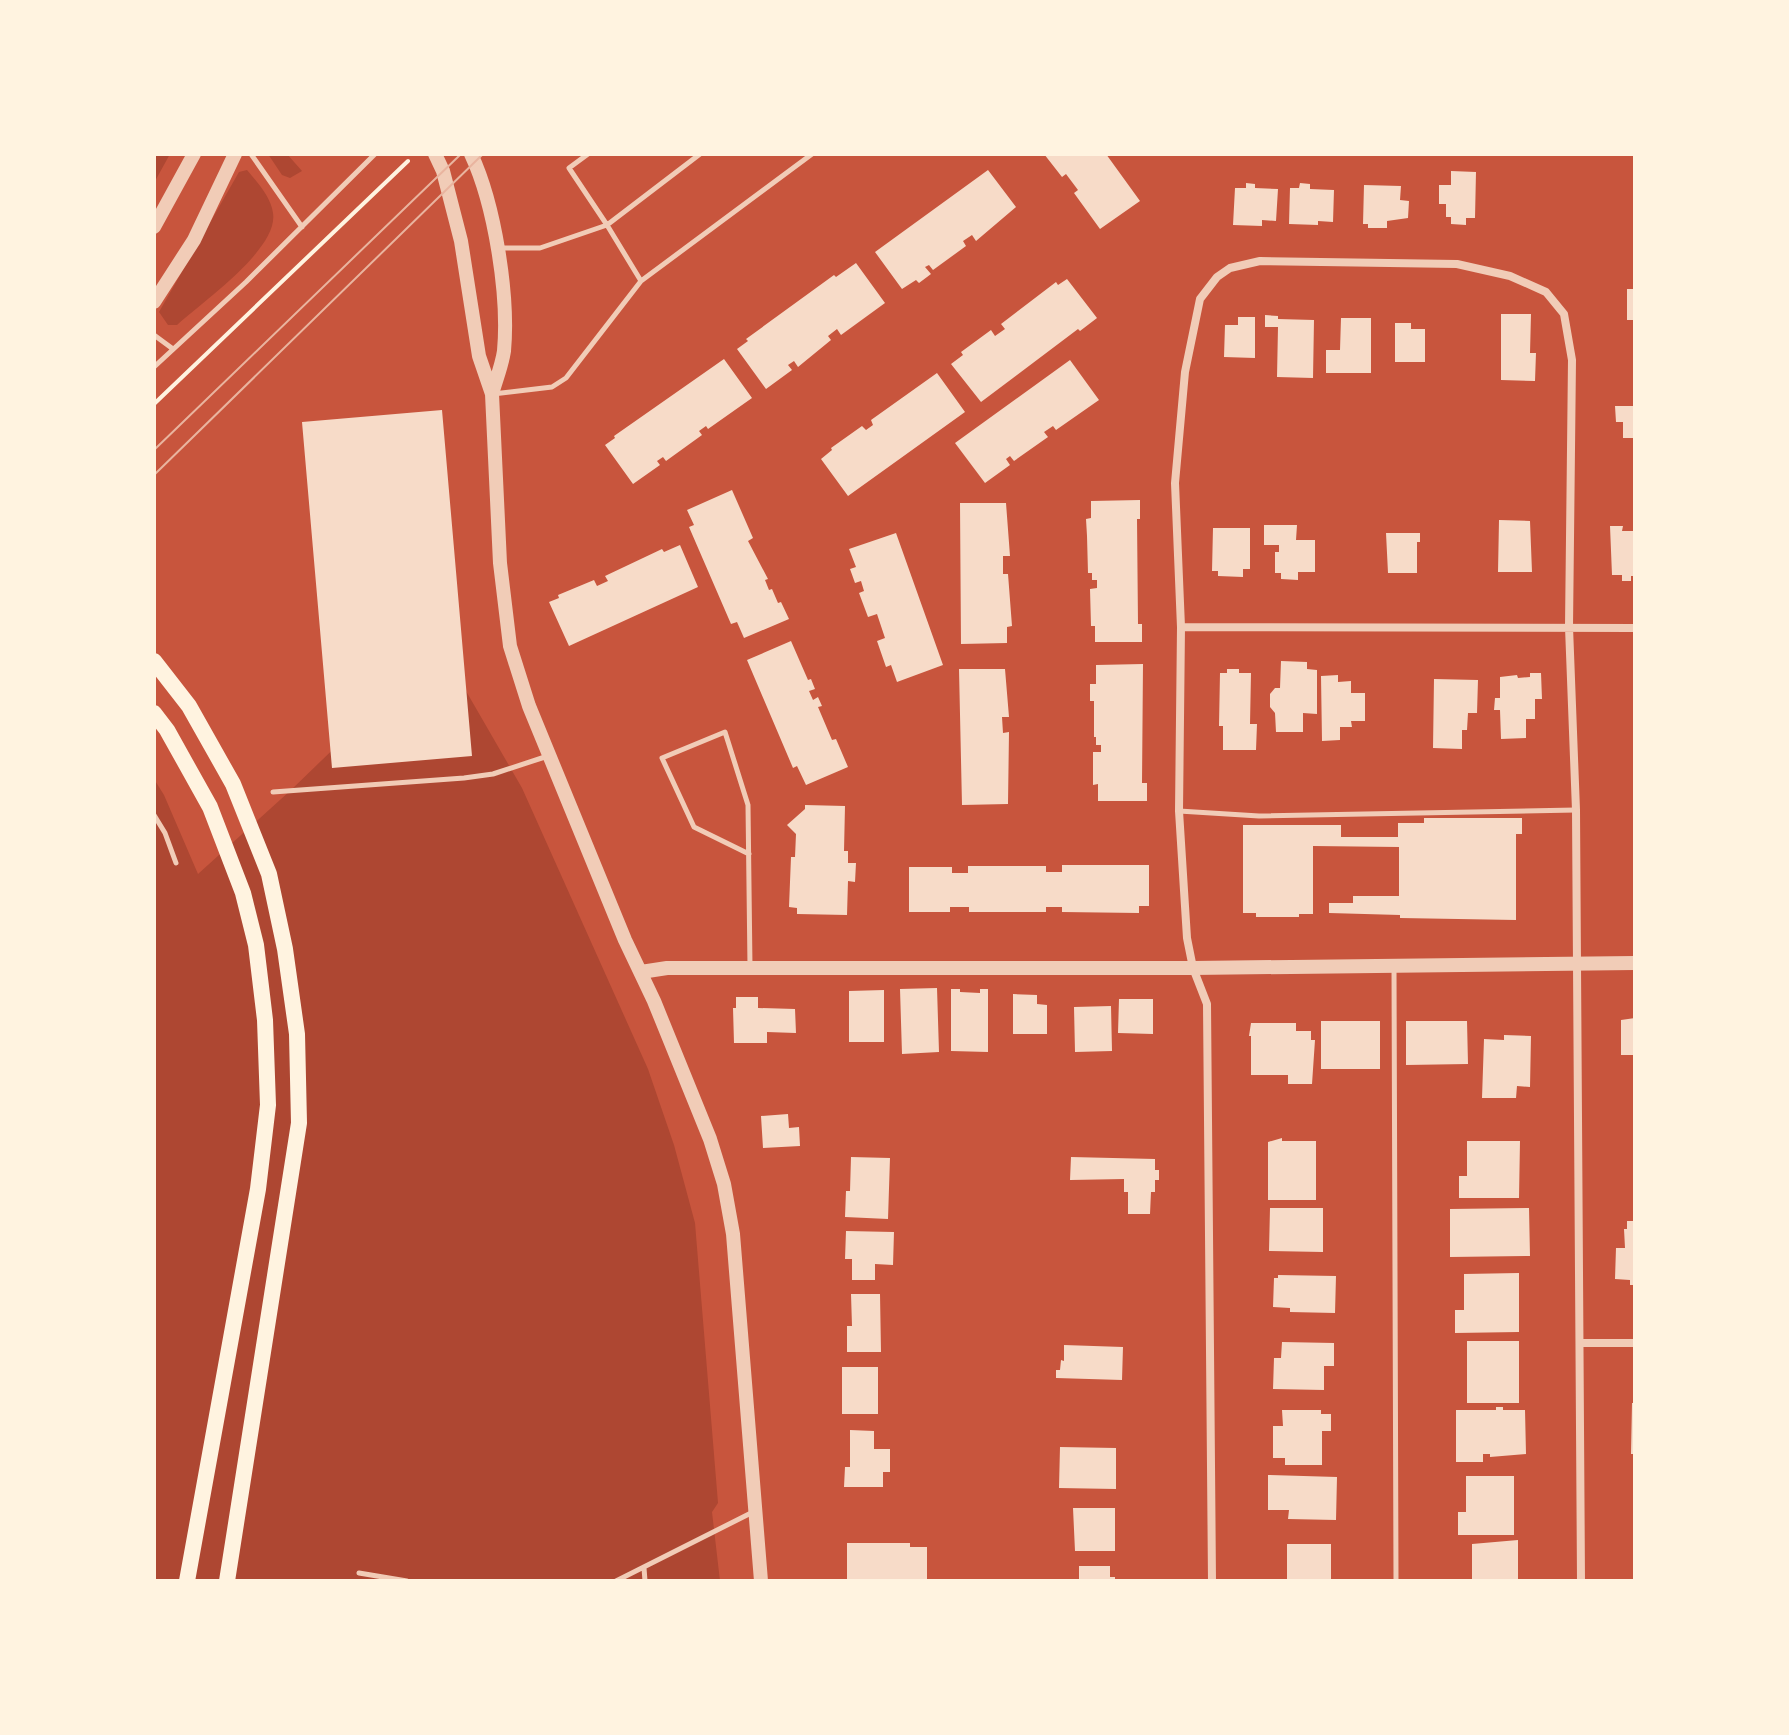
<svg xmlns="http://www.w3.org/2000/svg" width="1789" height="1735" viewBox="0 0 1789 1735" font-family="Spectral,serif">
	<style>
		.green { fill: #ae4732 }
		.building { fill: #f7dbc8 }
		.lines { fill: none; stroke-linecap: round; stroke-linejoin: round }
		.path { stroke: #fff3e0; stroke-width: 4 }
		.service { stroke: #f1ccb7; stroke-width: 5 }
		.minor { stroke: #f1ccb7; stroke-width: 8 }
		.tertiary { stroke: #f1ccb7; stroke-width: 14 }
		.secondary { stroke: #fff3e0; stroke-width: 16 }
		.tram { stroke: #e9b49f; stroke-width: 2 }
	</style>
	<rect width="100%" height="100%" fill="#c8553d"/>
	<!-- green -->
	<path class="green" d="M154 154H170L154 183Z
		M268 154H287L302 171 290 178 282 175Z
		M247 170C257 182 271 197 273 213 279 249 202 302 177 325H168L159 312 239 172Z
		M440 646 522 788 648 1069 674 1145 695 1223 718 1503 712 1512 720 1581H154V779L164 795 198 874 291 790Z"/>
	<!-- building -->
	<path class="building" d="M1044 154H1106L1140 201 1100 229 1074 193 1078 190 1066 174 1062 177Z
		M988 170 1016 207 976 241 972 235 963 241 966 246 933 270 929 265 925 267 931 274 919 283 916 280 902 289 875 252Z
		M1451 171 1476 172 1475 218H1466V225L1451 224V217H1446V204H1439V185H1451Z
		M1246 183 1255 184V188L1278 189 1276 221 1262 220V226L1233 225 1235 188H1246Z
		M1300 183 1310 184V189L1334 190 1333 222 1318 221V225L1289 224 1290 188H1299Z
		M1364 185 1401 186 1400 200 1409 201 1408 218 1387 221V228H1368V224H1363Z
		M856 263 885 303 841 335 837 329 828 336 831 340 798 367 794 361 788 365 792 370 766 389 737 349 748 341 746 339 834 275 836 277Z
		M1067 279 1097 318 1080 331 1078 329 981 402 951 364 963 355 961 352 991 330 995 336 1005 329 1001 324 1056 282 1058 285Z
		M1627 289H1635V320H1627Z
		M1501 314H1531L1530 353H1536L1535 381 1501 380Z
		M1265 315 1278 316V319L1314 320 1313 378 1277 377 1278 327H1265Z
		M1238 317H1255V358L1224 357 1225 325H1238Z
		M1341 318H1371V373H1326V350H1340Z
		M1395 323H1411V329H1425V362H1395Z
		M724 359 752 398 708 429 706 426 699 431 702 435 666 461 663 457 657 461 660 465 633 484 605 445 615 438 614 436Z
		M1070 360 1099 400 1056 430 1053 426 1044 432 1048 437 1014 461 1010 456 1006 459 1010 465 985 483 955 443Z
		M937 373 965 412 848 496 821 459 832 450 831 448 862 426 866 430 873 425 871 420Z
		M1615 406H1635V438H1623V422H1616Z
		M442 410 472 756 332 768 302 422Z
		M732 490 753 538 748 541 768 579 765 580 769 590 772 589 778 603 781 602 789 619 744 638 737 622 731 624 689 527 694 525 687 510Z
		M1140 500V519H1137L1138 624H1142V642H1095V626H1091L1090 589 1097 588V580H1092V573H1088L1087 536 1086 519 1091 518V501Z
		M960 503H1006L1010 556H1003V574H1008L1012 626 1007 627V643L961 644Z
		M1499 520 1530 521 1532 572H1498Z
		M1264 525H1297L1296 540H1315V572H1298V580L1281 579V573H1275V552H1279V545H1264Z
		M1610 526H1623L1622 531H1635V576H1631V581H1622V575H1612Z
		M1213 528H1250V569H1243V577L1218 576V571H1212Z
		M896 533 943 665 897 682 891 665 886 667 877 641 885 638 877 614 868 617 859 593 864 591 861 581 855 583 850 569 856 567 849 549Z
		M1386 533H1420V542H1417V573H1388Z
		M680 545 698 587 569 646 549 602 559 598 558 595 594 580 597 586 608 581 605 576 662 549 664 552Z
		M791 641 808 680 811 679 815 689 809 691 813 700 818 697 822 706 818 707 832 740 836 739 848 767 806 785 797 766 793 768 747 660Z
		M1281 661 1307 662V669L1317 670V714L1303 713V732H1276L1275 713 1270 707V694L1275 688H1280Z
		M1143 664 1142 783H1147V801H1098V784L1093 785V752H1101V745H1096V737H1094V701H1090V684H1096V665Z
		M959 669H1005L1009 717H1002L1003 733 1009 732 1008 804 962 805Z
		M1227 669H1239V673H1251L1250 724H1257L1256 750H1223V726H1219L1220 673H1227Z
		M1530 673H1541L1542 699H1535V719H1526V738L1501 739 1500 710H1494L1495 698H1500V677L1517 675 1518 678 1530 677Z
		M1338 675V682L1351 681V693H1365V721H1351L1352 727H1340V740L1322 741 1321 676Z
		M1434 679 1478 680 1477 713H1468L1467 730H1462V749L1433 748Z
		M805 805 845 806 844 851H848V863H856L855 882 848 881 847 915 797 914V908L789 907 791 857H795L796 834 787 825 805 809Z
		M1424 818H1522V834H1516V920L1400 918V915L1329 913V903H1353V896H1399V847L1313 846V914H1299V917H1256V913H1243V825H1341V837H1398V823H1424Z
		M1062 865H1149V906H1139V913L1062 912V907H1046V912H969V907H950V912H909V867H952V873H968V866H1046V872H1062Z
		M937 988 939 1052 902 1054 900 989Z
		M951 989H960V992L980 993V989H988V1052L951 1051Z
		M884 990V1042H849V991Z
		M1013 994 1037 995V1004L1047 1005V1034H1013Z
		M736 997H758V1008L795 1009 796 1033 767 1032V1043H734L733 1008H736Z
		M1119 999H1153V1034L1118 1033Z
		M1111 1006 1112 1051 1075 1052 1074 1007Z
		M1635 1018V1055H1621V1020Z
		M1321 1021H1380V1069H1321Z
		M1406 1021H1467L1468 1064 1406 1065Z
		M1251 1023H1296V1031H1311V1040H1315L1312 1084H1288V1075H1251V1036H1249Z
		M1504 1035 1531 1036 1530 1087 1517 1086 1516 1098H1482L1484 1039 1504 1040Z
		M788 1114 789 1128 799 1127 800 1146 763 1148 761 1116Z
		M1282 1138V1141H1316V1200H1268V1142Z
		M1467 1141H1520L1519 1198H1459V1176H1467Z
		M851 1157 890 1158 888 1219 845 1217 846 1191H850Z
		M1071 1157 1155 1159V1170H1159V1180H1155V1192H1151L1150 1214H1128V1192H1124V1179L1070 1180Z
		M1270 1208H1323V1252L1269 1251Z
		M1529 1208 1530 1256 1450 1257V1209Z
		M1627 1221H1635V1285H1630V1280L1615 1279 1616 1248H1625L1624 1229H1627Z
		M846 1231 894 1232 893 1265 875 1264V1280H852V1259H845Z
		M1519 1273V1332L1455 1333V1310H1464V1274Z
		M1278 1275 1336 1276 1335 1313 1290 1312V1308L1273 1307 1274 1278H1278Z
		M851 1294H880L881 1352H847V1326H852Z
		M1467 1341H1519V1403H1467Z
		M1282 1342 1334 1343V1366H1324V1390L1273 1389 1274 1358H1281Z
		M1064 1345 1123 1347 1122 1380 1056 1378V1370H1060L1061 1360 1064 1361Z
		M842 1367H878V1414H842Z
		M1632 1403H1635V1454H1631Z
		M1496 1407H1503V1410H1525L1526 1454 1490 1457V1454H1483V1462H1456V1410H1496Z
		M1282 1410H1321V1414H1331V1431H1322V1465H1285V1458H1273V1426H1283Z
		M850 1430 874 1431V1449H890V1472H883V1487H844L845 1467H850Z
		M1060 1447 1116 1448V1489L1059 1488Z
		M1268 1475 1337 1477 1336 1520 1288 1519 1289 1510H1268Z
		M1466 1476H1514V1535H1458V1512H1466Z
		M1073 1508H1115V1551H1075Z
		M1518 1540V1581H1472V1544Z
		M847 1543H910V1547H927V1581H847Z
		M1287 1544H1331V1581H1287Z
		M1079 1566H1110V1577H1115V1581H1079Z"/>
	<g class="lines">
		<!-- path -->
		<path class="path" d="M154 404 408 161"/>
		<!-- service -->
		<path class="service" d="M251 154 302 227
			M500 248H540L607 225 569 168 588 154
			M641 281 607 225 700 154
			M154 335 173 349
			M154 367 246 282 375 154
			M493 394 552 387 566 378 641 281 812 154
			M273 792 464 778 493 774 548 756
			M1179 811 1259 816 1576 810
			M154 815 165 833 176 863
			M749 854 694 827 662 758 725 732 748 805 750 967
			M1394 966 1396 1581
			M644 1568 645 1581
			M359 1573 407 1581
			M616 1581 755 1511"/>
		<!-- minor -->
		<path class="minor" d="M1181 627 1635 628
			M1580 1343H1635
			M1212 1581 1207 1004 1193 968 1187 938 1179 811 1181 627 1175 483 1185 372 1200 299 1217 277 1230 268 1260 261 1457 264 1510 276 1546 292 1564 314 1572 360 1569 627 1576 810 1581 1581"/>
		<!-- tertiary -->
		<path class="tertiary" d="M435 154 443 171 461 241 479 356 492 394 500 563 510 646 529 706 625 940 654 1001 710 1139 724 1184 733 1234 761 1581
			M471 154C495 205 509 296 504 351 502 365 496 380 492 394
			M154 227 194 154
			M154 302 194 240 235 154
			M641 972 667 968H1193L1635 963"/>
		<!-- secondary -->
		<path class="secondary" d="M154 661 189 706 233 784 269 874 285 949 297 1034 299 1123 227 1581
			M154 713 167 730 210 807 243 893 256 945 265 1020 268 1105 258 1189 187 1581"/>
		<!-- tram -->
		<path class="tram" d="M154 450 461 154
			M154 475 483 154"/>
	</g>
	<!-- border -->
	<rect width="1789" height="1735" fill="none" stroke="#fff3e0" stroke-width="312"/>
</svg>
